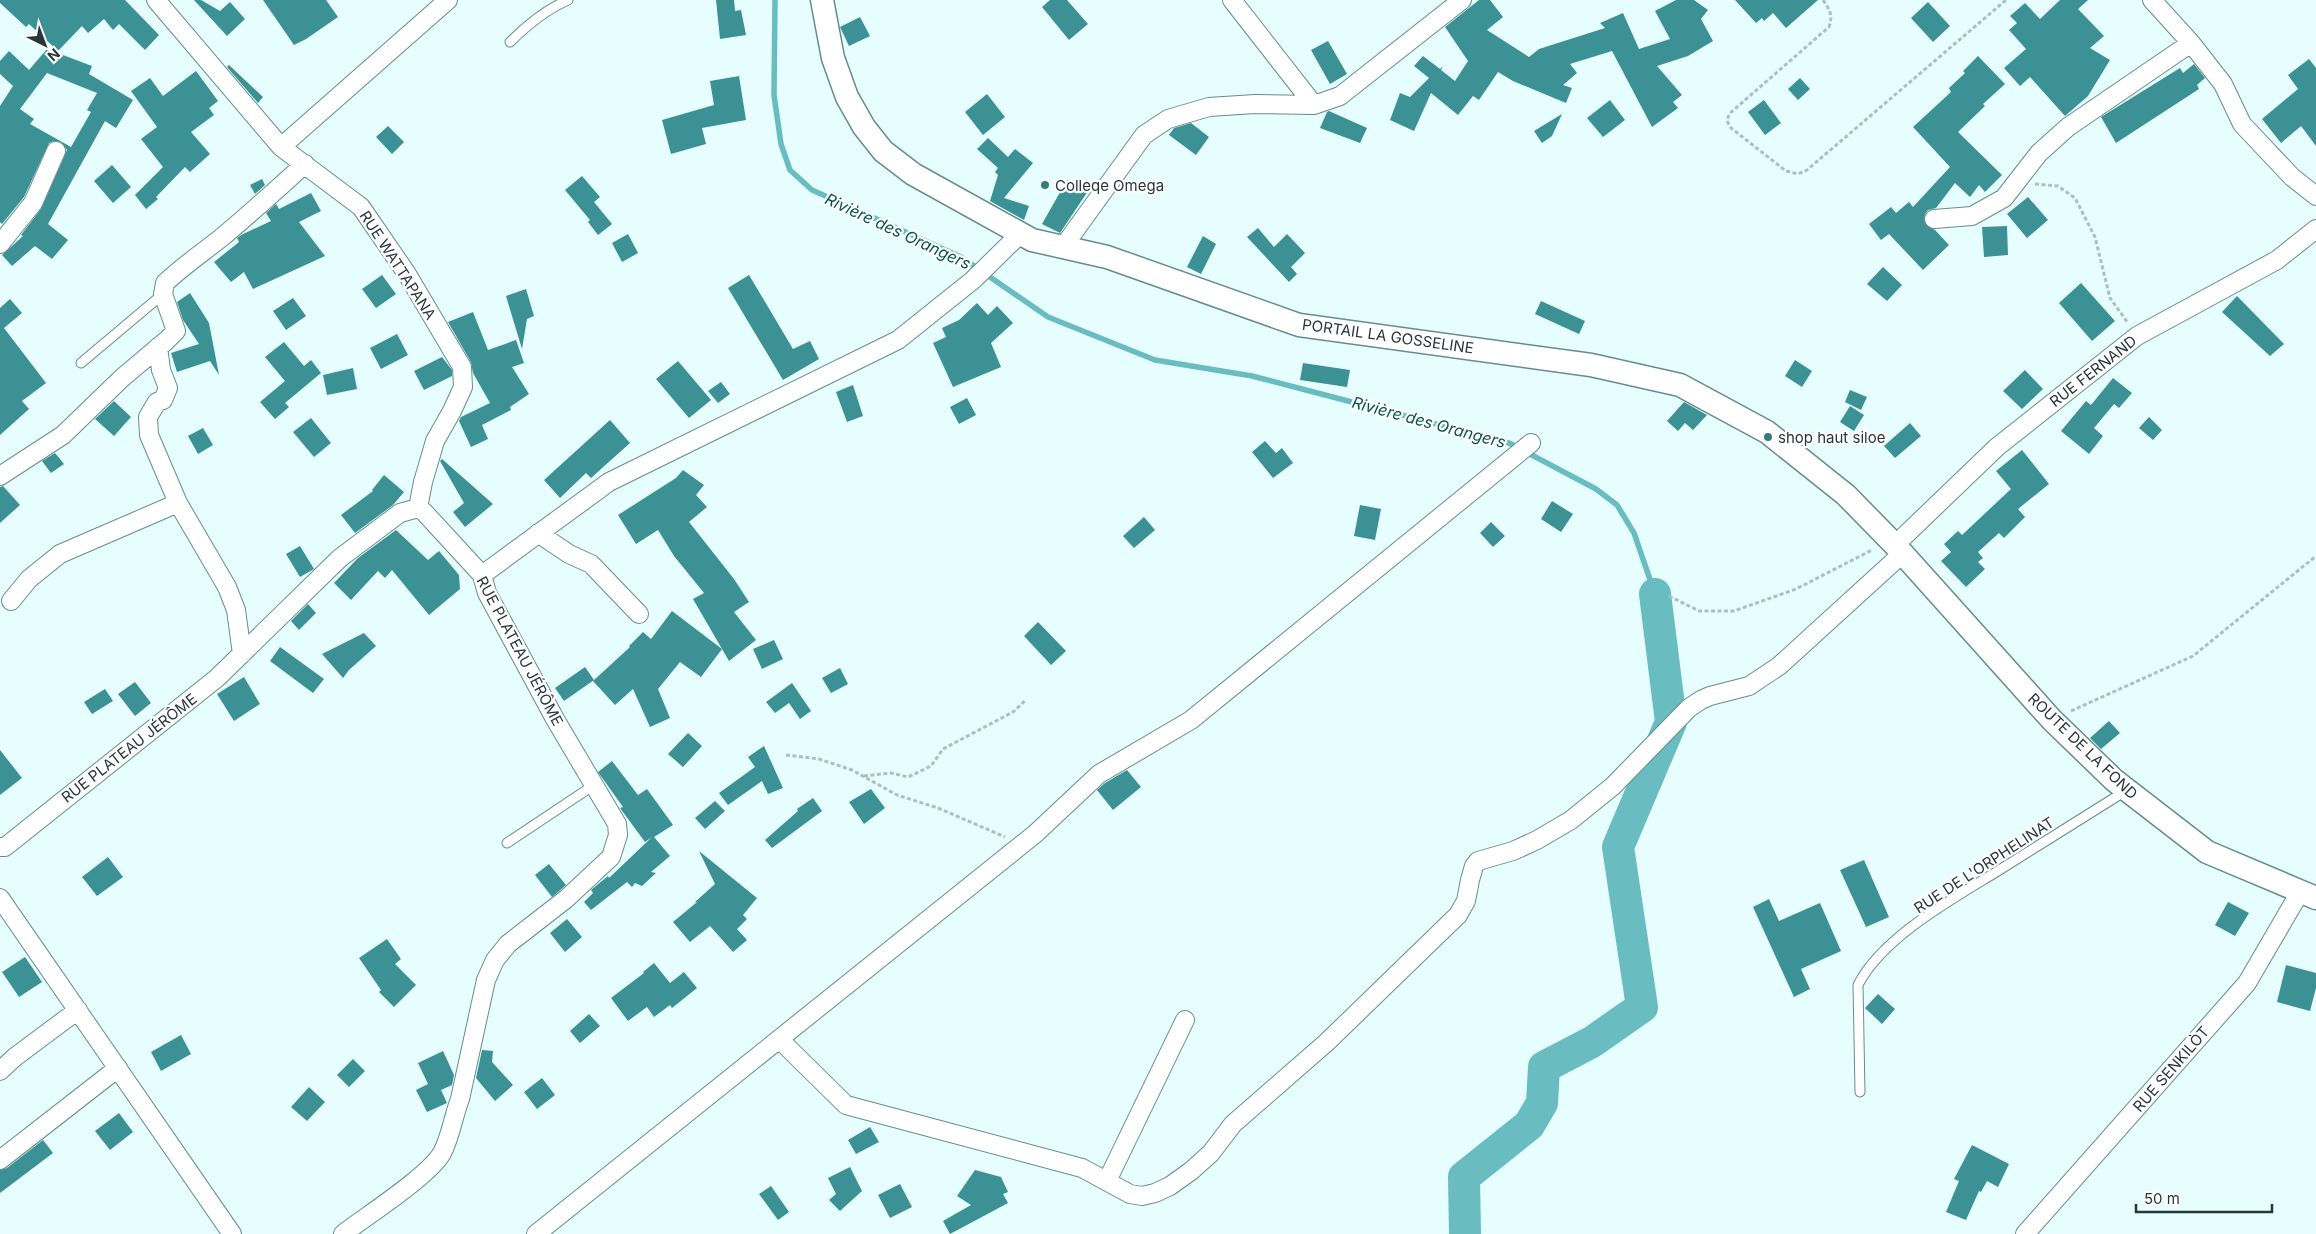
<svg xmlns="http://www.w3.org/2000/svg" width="2316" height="1234" viewBox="0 0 2316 1234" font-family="Inter,sans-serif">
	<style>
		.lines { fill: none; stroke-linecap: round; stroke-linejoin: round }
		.stream { stroke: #69bdc0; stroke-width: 5.5 }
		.river { stroke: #69bdc0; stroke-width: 32 }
		.building { fill: #3b9194; fill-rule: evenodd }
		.service-casing { stroke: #668c8d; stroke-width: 11 }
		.minor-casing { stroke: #668c8d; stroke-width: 20 }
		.tertiary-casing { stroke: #668c8d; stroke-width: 25 }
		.path { stroke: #abc0c1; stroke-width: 3; stroke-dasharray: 4 2.5; stroke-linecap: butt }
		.service { stroke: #fff; stroke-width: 9 }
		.minor { stroke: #fff; stroke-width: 18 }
		.tertiary { stroke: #fff; stroke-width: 22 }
		.poi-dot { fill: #337d7f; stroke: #fff; stroke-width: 2 }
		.labels { text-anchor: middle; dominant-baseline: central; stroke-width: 4.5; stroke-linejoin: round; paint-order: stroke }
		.poi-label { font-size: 15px; fill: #273737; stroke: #fff; text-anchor: start }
		.street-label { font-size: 15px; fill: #273737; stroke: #fff }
		.water-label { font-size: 16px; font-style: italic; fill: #035355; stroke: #fff }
	</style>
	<rect width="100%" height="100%" fill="#e6feff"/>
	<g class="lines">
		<!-- stream -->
		<path class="stream" d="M775 0 774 95 781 144 790 170 812 190 961 257 1048 317 1155 360 1252 376 1509 443 1596 489 1617 505 1634 533 1655 594"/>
		<!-- river -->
		<path class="river" d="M1465 1234 1464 1177 1529 1125 1542 1103 1544 1067 1592 1042 1642 1007 1618 847 1671 722 1655 594"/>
	</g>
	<!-- building -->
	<path class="building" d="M0 0H125L159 35 145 50 119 24 113 30 104 19 88 33 82 26 58 51 29 24 26 27 0 3Z
		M194 0H201L220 11 230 2 245 19 227 36Z
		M263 0H326L338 17 306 39 294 45Z
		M716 0H734L735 11 741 10 746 35 720 39Z
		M1050 0H1067L1088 24 1069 40 1042 7Z
		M1479 0H1490L1503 17 1487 30 1529 57 1539 49 1605 28 1600 23 1623 13 1639 49 1670 39 1655 11 1676 0H1694L1708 10 1701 19 1713 41 1688 56 1657 66 1682 95 1673 102 1678 108 1652 127 1612 51 1570 64 1577 73 1563 85 1572 88 1566 103 1513 81 1498 72 1479 100 1473 96 1458 115 1431 93 1414 131 1390 120 1400 93 1410 97 1429 78 1414 66 1423 56 1440 69 1443 66 1441 70 1455 81 1468 61 1445 27Z
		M1735 0H1818L1786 28 1773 13 1764 21 1762 18 1756 23Z
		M2060 0H2088L2078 9 2104 36 2090 48 2110 60 2088 96 2065 116 2030 77 2020 86 2004 68 2026 49 2009 30 2017 23 2010 16 2025 3 2040 19Z
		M1928 2 1950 26 1933 42 1911 18Z
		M860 17 870 36 849 46 840 27Z
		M1328 41 1347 74 1330 84 1311 50Z
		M47 49 92 66 89 74 133 100 116 128 105 121 48 224 68 240 52 259 35 246 12 266 2 255 23 236 21 235 41 209 67 150 61 142 54 141 49 143 24 197 2 224 0 222V106L13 86 0 74V61L9 51 29 70ZM47 73 97 93 87 110 91 112 71 147 30 124 34 119 20 109Z
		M1978 56 2005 84 1983 104 1985 106 1958 132 2002 175 1985 192 1979 185 1970 197 1955 183 1936 208 1928 210 1925 214 1924 220 1926 225 1935 230 1949 245 1923 270 1889 234 1881 240 1869 224 1891 207 1896 213 1909 202 1913 207 1950 167 1913 127 1951 92 1949 88 1965 73 1963 71Z
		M2309 59 2316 68V146L2301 126 2281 143 2262 119 2298 89 2288 75Z
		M2194 64 2205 78 2197 85 2199 89 2116 143 2101 117 2180 68 2183 73Z
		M229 65 263 97 258 103 227 67Z
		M196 71 218 101 209 108 214 115 191 132 210 154 190 172 185 167 156 197 158 199 146 209 135 195 163 167 141 139 157 127 131 91 150 78 163 96Z
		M739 76 746 120 702 128 706 144 671 154 662 120 714 105 710 81Z
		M1800 78 1810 89 1798 100 1788 89Z
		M987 94 1005 117 983 135 965 112Z
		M1610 100 1625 120 1603 137 1587 118Z
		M1764 100 1781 123 1765 135 1748 112Z
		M1329 111 1367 128 1360 143 1320 128 1327 112Z
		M1562 114 1552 136 1542 143 1534 131Z
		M1191 123 1209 137 1196 155 1169 135 1174 128Z
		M388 126 404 142 392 154 376 137Z
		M988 138 1008 157 1015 149 1033 163 1004 198 1029 206 1024 220 990 201 998 175 995 172 998 168 977 149Z
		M112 165 131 187 113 203 94 181Z
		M582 176 600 197 594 202 612 224 598 235 588 222 590 220 565 190Z
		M262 179 265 185 255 194 250 185Z
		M1067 180 1088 191 1060 233 1042 224Z
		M311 193 321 211 299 222 325 256 253 289 244 272 231 282 214 262 239 242 237 238 243 234 271 221 266 213 276 204 279 209Z
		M2028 197 2048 220 2027 238 2007 214Z
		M2007 226 2008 255 1984 257 1982 227Z
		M1258 228 1274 247 1287 234 1305 253 1291 267 1297 274 1289 282 1247 237Z
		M628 234 638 253 622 262 612 243Z
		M1203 236 1216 244 1201 274 1187 267Z
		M1883 267 1902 285 1887 301 1867 284Z
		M382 275 396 294 376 308 362 289Z
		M749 275 793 349 810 341 819 359 783 380 728 288Z
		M2081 283 2115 321 2092 341 2059 303Z
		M526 289 534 316 527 319 522 349 506 296Z
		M190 293 209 323 219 375 210 361 177 372 171 353 199 344 183 320 177 302Z
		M2237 296 2284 344 2270 356 2222 312Z
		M293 298 306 316 286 330 273 311Z
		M10 299 22 313 4 328 46 383 22 401 29 409 0 435V308Z
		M1541 301 1585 321 1579 334 1535 314Z
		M977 303 988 315 997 306 1013 323 991 343 1001 367 953 387 933 343 946 337 942 328 959 320Z
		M473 312 488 350 516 340 524 363 512 367 529 394 510 407 511 410 482 425 488 439 471 447 459 421 461 417 490 403 473 373 471 362 448 322Z
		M397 334 408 355 381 369 370 348Z
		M284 342 304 366 311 360 321 373 285 403 289 407 275 419 260 402 285 381 265 357Z
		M442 357 452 370V376L424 390 414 371Z
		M1795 360 1812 371 1802 387 1785 376Z
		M678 361 711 400 689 418 656 379Z
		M1303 363 1350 370 1347 387 1300 380Z
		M353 368 357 389 327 395 323 375Z
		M2025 370 2043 389 2022 409 2003 391Z
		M2113 378 2132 393 2119 408 2114 404 2094 428 2103 436 2089 454 2061 431 2086 401 2091 405Z
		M721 382 730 394 718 403 708 391Z
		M853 385 863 416 847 422 836 392Z
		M1850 390 1867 397 1861 410 1845 402Z
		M967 398 976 415 959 424 950 407Z
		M114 401 131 417 114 436 95 419Z
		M1684 402 1707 415 1693 430 1685 423 1678 431 1667 421Z
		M1850 406 1864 415 1854 431 1840 422Z
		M2149 417 2162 430 2153 440 2139 428Z
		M311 418 331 443 314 457 293 432Z
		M610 420 630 443 591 478 586 473 560 498 544 480Z
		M1910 423 1921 436 1895 458 1884 446Z
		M203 428 213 445 198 454 188 436Z
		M1265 441 1276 453 1282 448 1293 463 1273 478 1252 452Z
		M2022 450 2049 484 2018 509 2025 517 2004 538 1999 533 1978 552 1983 558 1978 562 1985 569 1966 587 1941 561 1951 552 1944 544 1958 531 1962 535 2011 489 1996 471Z
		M55 453 64 464 51 473 42 461Z
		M442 459 493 504 465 527 453 512 464 503 440 461Z
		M683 470 704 485 696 495 707 507 689 522 734 579 749 602 734 612 756 640 729 661 693 599 704 593 674 556 658 530 636 544 618 515 676 478Z
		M384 475 404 492 393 505 355 533 341 515 373 491 372 490Z
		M3 486 20 505 0 523V487Z
		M1552 501 1573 514 1561 532 1541 519Z
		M1360 505 1381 509 1375 540 1354 536Z
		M1144 517 1155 530 1134 548 1123 536Z
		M1491 522 1505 536 1493 547 1480 533Z
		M396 530 428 560 439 551 459 575 460 589 429 615 392 570 385 578 378 571 351 600 334 583 358 558Z
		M300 546 314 569 300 577 286 554Z
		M308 604 316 613 299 630 291 621Z
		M672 611 722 649 701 677 680 662 658 689 670 718 650 727 633 689 615 705 593 681 630 647 629 646 643 632 651 639Z
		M1038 622 1066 651 1051 665 1024 636Z
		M364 633 376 646 349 670 343 678 322 654Z
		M774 640 783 659 762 669 753 649Z
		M280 647 324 679 313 693 270 661Z
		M585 667 594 680 564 701 555 688Z
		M840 668 848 684 831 693 822 678Z
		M244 677 260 704 234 721 217 694Z
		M135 682 151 703 135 716 118 694Z
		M792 683 811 711 800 719 789 703 775 713 766 702Z
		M105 689 113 701 92 714 84 702Z
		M2109 721 2120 733 2101 749 2090 738Z
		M688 733 702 746 683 767 668 754Z
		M764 746 783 788 768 794 762 781 728 805 719 793 755 767 748 757Z
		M0 750 22 778 0 795Z
		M612 761 638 795 647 789 673 825 654 837 670 856 651 872 656 873 642 886 635 883 632 887 627 882 591 910 584 902 593 893 591 890 608 876 609 878 652 837 645 842 620 808 623 807 598 772Z
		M1127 770 1141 787 1113 810 1097 790 1105 783Z
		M871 789 885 808 864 824 849 802Z
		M813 798 822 811 772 848 765 840 798 811 797 809Z
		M715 801 725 811 705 829 695 818Z
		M699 851 757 898 743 915 747 919 737 929 747 940 733 952 710 926 690 942 673 922 697 902H695L715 884Z
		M108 857 123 877 97 896 82 877Z
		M1864 860 1889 917 1866 927 1840 870Z
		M549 864 566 885 552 897 535 875Z
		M1769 899 1779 921 1820 903 1841 951 1801 969 1810 989 1794 997 1753 907Z
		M2228 902 2249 913 2235 936 2215 925Z
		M567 919 582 937 565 952 550 933Z
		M387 939 401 959 395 964 416 985 394 1007 379 992 381 990 359 958Z
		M25 957 42 982 19 997 2 972Z
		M654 963 670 983 684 972 697 988 672 1008 670 1005 654 1017 647 1007 628 1021 611 998 644 973 643 972Z
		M2286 965 2316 973V988L2310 1011 2277 1002Z
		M1878 994 1895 1009 1882 1024 1865 1008Z
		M589 1014 600 1026 580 1043 570 1031Z
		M181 1035 191 1054 161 1071 151 1052Z
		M482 1050 493 1051 492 1062 513 1085 495 1101 476 1078Z
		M443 1051 454 1075 452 1085 441 1090 447 1103 427 1112 416 1090 428 1084 418 1063Z
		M353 1059 365 1071 349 1087 337 1075Z
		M542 1078 555 1095 537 1109 524 1092Z
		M309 1087 325 1102 307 1121 291 1107Z
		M119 1113 133 1132 110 1150 95 1131Z
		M870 1127 879 1142 856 1154 848 1140Z
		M43 1140 53 1153 0 1193V1170L7 1168Z
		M1972 1145 2009 1164 1998 1187 1987 1181 1981 1192 1979 1191 1966 1220 1946 1212 1959 1181 1954 1179Z
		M850 1167 862 1191 840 1211 829 1200 836 1194 828 1178Z
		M975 1170 1001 1177 1008 1192 1003 1194 1008 1203 950 1234 943 1221 971 1205 957 1196Z
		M900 1184 912 1207 890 1218 878 1195Z
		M771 1186 789 1212 778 1220 759 1194Z"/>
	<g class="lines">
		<defs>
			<path id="service" d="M510 42C528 24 545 10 568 0
				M81 363 163 294
				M507 843 594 785
				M1860 1092 1858 985C1883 936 1956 897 2001 869 2043 843 2085 816 2127 790"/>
			<path id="minor" d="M156 0 281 147 361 207 407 274 462 367 463 387 452 411 435 441 423 482 418 508
				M1232 0 1314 105
				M2152 0 2191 43 2223 84 2242 124 2292 177 2316 196
				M281 147 448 0
				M1934 219 1972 216 2004 198 2039 153 2068 127 2191 43
				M0 244 33 203 56 151
				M1063 247 1144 135 1168 119 1209 107 1255 104 1314 105 1340 96 1462 0
				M158 347 161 370 168 388 163 400 157 402 148 417 149 435 178 503 227 587 236 610 242 654
				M0 476 63 435 122 378 167 340 176 331 163 294 165 283C183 266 202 253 221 238 250 214 277 189 305 164
				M538 533 569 554 591 564 639 614
				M1895 545 1997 447 2137 336 2277 260 2316 229
				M482 575 609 482 898 340 973 280 1020 234
				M11 601 29 579 60 554 178 503
				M0 847H5L217 678 340 558 400 513 418 508 424 512 482 575 487 593 555 719 617 824 618 835 611 857 566 899 508 944 495 960 486 980 460 1099C453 1117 451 1136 442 1153 429 1176 366 1216 343 1234
				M0 898 232 1234
				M779 1039 846 1105 1082 1168 1130 1194 1142 1196 1155 1193 1170 1186 1191 1171 1211 1153 1233 1124 1327 1042 1458 915 1466 901 1470 880 1474 866 1478 861 1513 851 1537 840 1571 820 1613 786 1689 708 1701 700 1710 696 1749 686 1779 666 1902 554
				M0 1071 15 1057 78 1010
				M0 1160 118 1068
				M1107 1181 1185 1020
				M536 1234 1035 834 1099 774 1191 720 1531 443
				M2025 1234 2247 983 2300 892"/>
			<path id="tertiary" d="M822 0 833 58 847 97 864 127 883 151 913 174 1032 240 1107 257 1299 325 1591 365 1680 385 1767 432 1846 495 1895 545 2052 720 2114 780 2207 852 2316 898"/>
		</defs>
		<!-- service casing -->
		<use href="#service" class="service-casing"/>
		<!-- minor casing -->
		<use href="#minor" class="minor-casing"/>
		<!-- tertiary casing -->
		<use href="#tertiary" class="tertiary-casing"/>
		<!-- path -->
		<path class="path" d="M1823 0C1830 10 1833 15 1829 27L1729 114 1727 121 1731 128 1786 171 1798 174 1807 170 2006 0
			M2035 184 2058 186 2075 198 2095 237 2110 298 2128 323
			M1669 596 1699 611H1734L1796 589 1872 550
			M2071 711 2193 656 2316 556
			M786 755 819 759 852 770 897 795 938 808 1005 837
			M864 776 891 773 908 777 931 766 943 749 1013 712 1026 700"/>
		<!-- service -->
		<use href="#service" class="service"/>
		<!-- minor -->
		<use href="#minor" class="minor"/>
		<!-- tertiary -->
		<use href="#tertiary" class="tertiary"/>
	</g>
	<!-- markers -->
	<g class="poi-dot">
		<circle cx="1045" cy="185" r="5"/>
		<circle cx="1768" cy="437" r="5"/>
	</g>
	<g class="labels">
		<!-- poi labels -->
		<g class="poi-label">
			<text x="1055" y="185">Colleqe Omega</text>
			<text x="1778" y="437">shop haut siloe</text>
		</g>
		<!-- street labels -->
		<g class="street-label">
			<text transform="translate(398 265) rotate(57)">RUE WATTAPANA</text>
			<text transform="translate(1388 336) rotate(8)">PORTAIL LA GOSSELINE</text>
			<text transform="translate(2093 371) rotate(-38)">RUE FERNAND</text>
			<text transform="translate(520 651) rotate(62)">RUE PLATEAU JÉRÔME</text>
			<text transform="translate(2083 746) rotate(44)">ROUTE DE LA FOND</text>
			<text transform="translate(129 748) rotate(-38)">RUE PLATEAU JÉRÔME</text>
			<text transform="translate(1984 865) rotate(-33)">RUE DE L'ORPHELINAT</text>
			<text transform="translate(2171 1069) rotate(-49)">RUE SENKILÒT</text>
		</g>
		<!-- water labels -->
		<g class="water-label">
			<text transform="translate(898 231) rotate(25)">Rivière des Orangers</text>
			<text transform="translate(1429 422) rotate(15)">Rivière des Orangers</text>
		</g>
	</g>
	<!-- north arrow -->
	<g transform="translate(45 45) rotate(138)" stroke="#ffffff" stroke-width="4" paint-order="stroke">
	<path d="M0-4L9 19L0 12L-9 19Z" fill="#273737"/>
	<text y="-8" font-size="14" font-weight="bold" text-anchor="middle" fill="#273737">N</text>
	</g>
	<!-- scale -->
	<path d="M2136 1204v8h136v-8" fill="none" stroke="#273737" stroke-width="2.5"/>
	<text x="2144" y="1204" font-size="15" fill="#273737" stroke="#ffffff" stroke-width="4" paint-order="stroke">50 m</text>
</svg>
